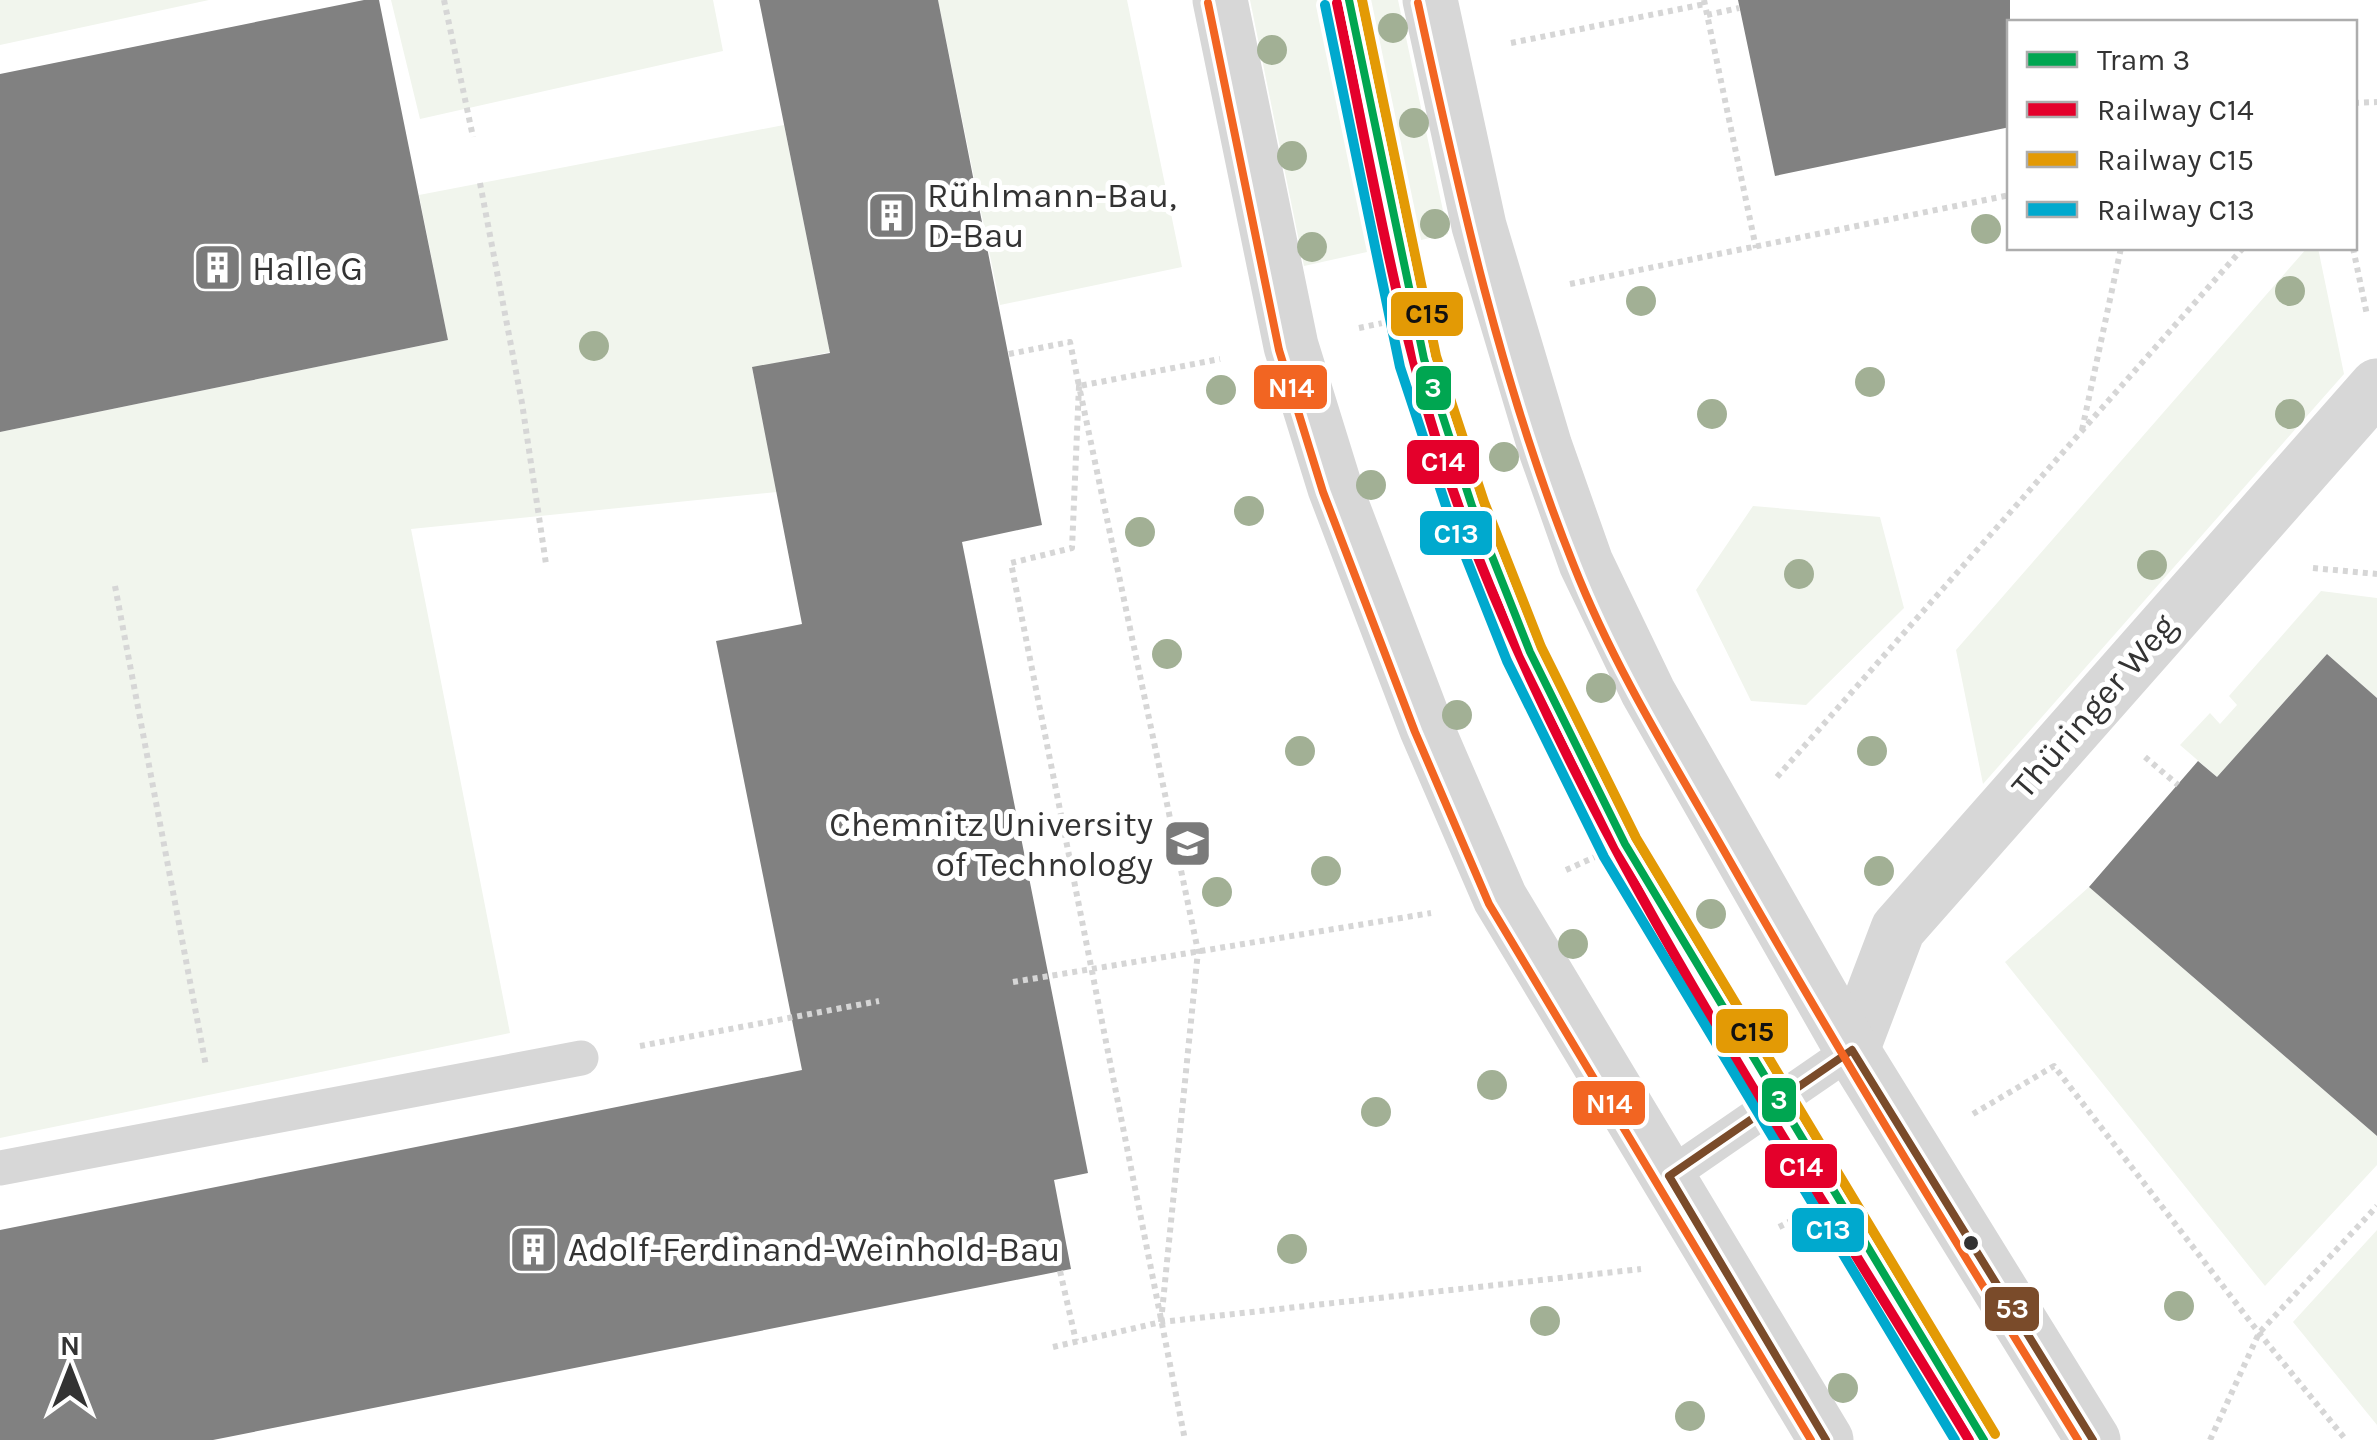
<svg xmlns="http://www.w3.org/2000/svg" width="2377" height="1440" viewBox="0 0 2377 1440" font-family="Karla,sans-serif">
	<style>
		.green { fill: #f1f5ed }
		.building { fill: #818181 }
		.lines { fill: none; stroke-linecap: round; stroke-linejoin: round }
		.path { stroke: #d6d6d6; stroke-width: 6; stroke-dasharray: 5 5; stroke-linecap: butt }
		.service { stroke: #d7d7d7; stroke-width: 35 }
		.minor { stroke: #d7d7d7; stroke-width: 55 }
		.tertiary { stroke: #d7d7d7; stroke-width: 55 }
		.bus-1-casing { stroke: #fff; stroke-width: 15 }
		.bus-2-casing { stroke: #fff; stroke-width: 15 }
		.bus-1 { stroke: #7a4b2a; stroke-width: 8 }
		.bus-2 { stroke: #f26522; stroke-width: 8 }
		.rail-1-casing { stroke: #fff; stroke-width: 18 }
		.rail-2-casing { stroke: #fff; stroke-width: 18 }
		.rail-3-casing { stroke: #fff; stroke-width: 18 }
		.rail-1 { stroke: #e4002b; stroke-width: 10 }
		.rail-2 { stroke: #e39a05; stroke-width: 10 }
		.rail-3 { stroke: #00a9ce; stroke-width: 10 }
		.tram-1-casing { stroke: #fff; stroke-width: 15 }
		.tram-1 { stroke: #00a651; stroke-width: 8 }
		.tree { fill: #a2b095 }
		.bus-dot { fill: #333; stroke: #fff; stroke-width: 4 }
		.labels { text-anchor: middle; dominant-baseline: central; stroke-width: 10; stroke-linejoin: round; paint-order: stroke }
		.poi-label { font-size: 35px; fill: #333; stroke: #fff; text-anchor: start }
		.street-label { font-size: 35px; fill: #333; stroke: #fff }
		.line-badge { stroke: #fff; stroke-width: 4 }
		.badge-label { font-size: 28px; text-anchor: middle; font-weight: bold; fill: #fff }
		.pale-badge-label { font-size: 28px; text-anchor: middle; font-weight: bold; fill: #111 }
	</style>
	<rect width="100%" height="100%" fill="#fff"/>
	<!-- green -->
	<path class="green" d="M0 0H209L0 45Z
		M391 0H713L723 51 420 119Z
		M938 0H1127L1182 267 1000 305Z
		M1250 0H1398L1448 234 1304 266Z
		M784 125 830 352 752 368 777 492 411 529 510 1033 0 1138V432L448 340 419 195Z
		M2307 248H2318L2344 374 1983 784 1956 650Z
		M1753 506 1880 517 1904 608 1806 705 1751 701 1696 590Z
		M2321 591 2377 598V698L2327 654 2217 777 2180 745 2210 713 2220 724 2237 705 2229 696Z
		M2089 887 2377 1136V1165L2265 1286 2005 962Z
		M2377 1230V1425L2293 1322Z"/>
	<!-- building -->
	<path class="building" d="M364 0H379L448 340 0 432V74Z
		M759 0H938L1042 525 962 542 1088 1173 1054 1180 1071 1269 213 1440H0V1230L802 1070 716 641 802 624 752 367 830 353Z
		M1738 0H2010V127L1775 176Z
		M2327 654 2377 698V1136L2089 887 2198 761 2217 777Z"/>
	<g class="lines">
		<!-- path -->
		<path class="path" d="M444 0 473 137
			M1704 0 1756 248
			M1707 15 1739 8
			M1511 43 1705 4
			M2354 103 2377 102
			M480 183 522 403 546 564
			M2353 248 2367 315
			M1570 284 2010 195
			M1359 328 1430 313
			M1009 354 1070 342 1079 386 1220 359
			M2082 430 2121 248
			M2313 568 2377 574
			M115 586 206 1066
			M2145 757 2178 785
			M1777 777 2243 248
			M1566 870 1646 834
			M1013 982 1431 913
			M640 1046 879 1001
			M1973 1114 2054 1066 2259 1333 2346 1440
			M1779 1227 1857 1187
			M1060 1271 1076 1341
			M1161 1322 1198 951 1079 386 1072 548 1011 563 1185 1440
			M1053 1347 1161 1322 1641 1269
			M2210 1440 2259 1333 2377 1206"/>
		<!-- service -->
		<path class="service" d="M0 1168 581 1058
			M1669 1176 1852 1050"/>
		<!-- minor -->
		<path class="minor" d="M1852 1050 1898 929 2377 386"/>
		<!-- tertiary -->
		<path class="tertiary" d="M1220 0 1291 346 1335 488 1426 727 1500 898 1826 1440
			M1430 0 1479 226 1545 447 1586 563 1648 692 1852 1050 2093 1440"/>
		<defs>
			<path id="bus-1" d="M1852 1050 2093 1440
				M1669 1176 1826 1440
				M1669 1176 1852 1050"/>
			<path id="bus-2" d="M1208 3 1279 350 1323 492 1415 732 1489 904 1811 1440
				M1418 3C1459 193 1501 385 1574 566 1615 670 1676 766 1731 863 1842 1058 1960 1249 2078 1440"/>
		</defs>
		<!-- bus-1 casing -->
		<use href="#bus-1" class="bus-1-casing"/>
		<!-- bus-2 casing -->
		<use href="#bus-2" class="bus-2-casing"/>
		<!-- bus-1 -->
		<use href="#bus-1" class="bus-1"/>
		<!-- bus-2 -->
		<use href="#bus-2" class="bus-2"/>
		<defs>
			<path id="rail-1" d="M1337 3C1373 174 1400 348 1461 513 1584 843 1788 1139 1969 1440"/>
			<path id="rail-2" d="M1362 0 1436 356 1484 502 1541 647 1636 838 1995 1434"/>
			<path id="rail-3" d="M1325 5 1400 367 1449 515 1507 661 1604 857 1955 1440"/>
		</defs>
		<!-- rail-1 casing -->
		<use href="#rail-1" class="rail-1-casing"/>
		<!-- rail-2 casing -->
		<use href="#rail-2" class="rail-2-casing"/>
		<!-- rail-3 casing -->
		<use href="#rail-3" class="rail-3-casing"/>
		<!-- rail-1 -->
		<use href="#rail-1" class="rail-1"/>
		<!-- rail-2 -->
		<use href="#rail-2" class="rail-2"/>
		<!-- rail-3 -->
		<use href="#rail-3" class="rail-3"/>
		<defs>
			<path id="tram-1" d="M1349 0 1424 359 1472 506 1530 652 1625 844 1984 1440"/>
		</defs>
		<!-- tram-1 casing -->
		<use href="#tram-1" class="tram-1-casing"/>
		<!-- tram-1 -->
		<use href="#tram-1" class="tram-1"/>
	</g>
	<!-- trees -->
	<g class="tree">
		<circle cx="1393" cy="28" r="15"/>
		<circle cx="1272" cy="50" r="15"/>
		<circle cx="1414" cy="123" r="15"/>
		<circle cx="1292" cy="156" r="15"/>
		<circle cx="1435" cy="224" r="15"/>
		<circle cx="1986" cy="229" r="15"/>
		<circle cx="1312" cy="247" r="15"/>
		<circle cx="2290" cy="291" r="15"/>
		<circle cx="1641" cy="301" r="15"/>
		<circle cx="594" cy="346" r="15"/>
		<circle cx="1870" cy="382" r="15"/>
		<circle cx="1221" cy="390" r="15"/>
		<circle cx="1712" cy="414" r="15"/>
		<circle cx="2290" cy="414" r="15"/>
		<circle cx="1504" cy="457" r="15"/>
		<circle cx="1371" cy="485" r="15"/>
		<circle cx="1249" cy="511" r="15"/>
		<circle cx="1140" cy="532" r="15"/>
		<circle cx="2152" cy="565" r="15"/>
		<circle cx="1799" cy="574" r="15"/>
		<circle cx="1167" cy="654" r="15"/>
		<circle cx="1601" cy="688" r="15"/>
		<circle cx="1457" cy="715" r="15"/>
		<circle cx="1300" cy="751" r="15"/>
		<circle cx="1872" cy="751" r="15"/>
		<circle cx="1326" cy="871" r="15"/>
		<circle cx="1879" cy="871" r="15"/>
		<circle cx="1217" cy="892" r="15"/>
		<circle cx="1711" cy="914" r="15"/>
		<circle cx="1573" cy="944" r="15"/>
		<circle cx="1492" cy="1085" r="15"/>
		<circle cx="1376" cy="1112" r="15"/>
		<circle cx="1292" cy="1249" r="15"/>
		<circle cx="2179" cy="1306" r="15"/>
		<circle cx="1545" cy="1321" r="15"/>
		<circle cx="1843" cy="1388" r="15"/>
		<circle cx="1690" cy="1416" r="15"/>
	</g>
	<!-- icons -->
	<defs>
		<symbol id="building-square" viewBox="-11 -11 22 22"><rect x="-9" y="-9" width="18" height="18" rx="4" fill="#7a7a7a" stroke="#fff"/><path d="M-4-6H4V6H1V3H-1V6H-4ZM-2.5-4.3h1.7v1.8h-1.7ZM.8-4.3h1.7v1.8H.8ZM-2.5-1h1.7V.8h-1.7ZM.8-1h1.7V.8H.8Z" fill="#fff"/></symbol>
		<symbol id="university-square" viewBox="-11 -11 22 22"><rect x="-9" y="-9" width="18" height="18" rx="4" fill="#7a7a7a" stroke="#fff"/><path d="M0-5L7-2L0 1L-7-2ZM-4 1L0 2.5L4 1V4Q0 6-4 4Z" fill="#fff"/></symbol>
	</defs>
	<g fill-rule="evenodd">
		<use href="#building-square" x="864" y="188" width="55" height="55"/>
		<use href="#building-square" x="190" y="240" width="55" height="55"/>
		<use href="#university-square" x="1160" y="816" width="55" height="55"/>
		<use href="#building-square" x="506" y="1222" width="55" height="55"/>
	</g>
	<!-- markers -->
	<circle class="bus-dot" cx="1971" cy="1243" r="9"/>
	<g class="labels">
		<!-- poi labels -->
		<g class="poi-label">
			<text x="927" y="195">Rühlmann-Bau,<tspan x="927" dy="40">D-Bau</tspan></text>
			<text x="252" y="268">Halle G</text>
			<text x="1153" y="824" text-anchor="end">Chemnitz University<tspan x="1153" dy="40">of Technology</tspan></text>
			<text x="568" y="1249">Adolf-Ferdinand-Weinhold-Bau</text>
		</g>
		<!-- street labels -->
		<g class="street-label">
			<text transform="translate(2094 706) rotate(-49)">Thüringer Weg</text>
		</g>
	</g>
	<g class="line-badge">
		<rect x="1389" y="290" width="76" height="48" rx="10" fill="#e39a05"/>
		<rect x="1252" y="363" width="77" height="48" rx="10" fill="#f26522"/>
		<rect x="1414" y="364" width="39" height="48" rx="10" fill="#00a651"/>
		<rect x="1405" y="438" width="76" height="48" rx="10" fill="#e4002b"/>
		<rect x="1418" y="509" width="76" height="48" rx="10" fill="#00a9ce"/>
		<rect x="1714" y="1007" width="76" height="48" rx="10" fill="#e39a05"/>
		<rect x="1760" y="1076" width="38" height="48" rx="10" fill="#00a651"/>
		<rect x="1571" y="1079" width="76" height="48" rx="10" fill="#f26522"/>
		<rect x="1763" y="1142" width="76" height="48" rx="10" fill="#e4002b"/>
		<rect x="1790" y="1206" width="76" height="48" rx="10" fill="#00a9ce"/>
		<rect x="1983" y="1285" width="58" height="48" rx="10" fill="#7a4b2a"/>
	</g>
	<g class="badge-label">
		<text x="1291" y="397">N14</text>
		<text x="1433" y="397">3</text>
		<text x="1443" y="471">C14</text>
		<text x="1456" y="543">C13</text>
		<text x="1779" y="1109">3</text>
		<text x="1609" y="1113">N14</text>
		<text x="1801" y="1176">C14</text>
		<text x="1828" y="1239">C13</text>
		<text x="2012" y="1318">53</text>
	</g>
	<g class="pale-badge-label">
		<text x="1427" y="323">C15</text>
		<text x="1752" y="1041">C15</text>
	</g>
	<!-- legend -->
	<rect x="2007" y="20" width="350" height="230" fill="#ffffff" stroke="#adadad" stroke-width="2.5"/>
	<rect x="2027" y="52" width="50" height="15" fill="#00a651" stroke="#adadad" stroke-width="2.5"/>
	<text x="2097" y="70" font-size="30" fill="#333333">Tram 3</text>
	<rect x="2027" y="102" width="50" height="15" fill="#e4002b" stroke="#adadad" stroke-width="2.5"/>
	<text x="2097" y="120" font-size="30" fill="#333333">Railway C14</text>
	<rect x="2027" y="152" width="50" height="15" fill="#e39a05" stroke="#adadad" stroke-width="2.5"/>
	<text x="2097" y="170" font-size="30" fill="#333333">Railway C15</text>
	<rect x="2027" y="202" width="50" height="15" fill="#00a9ce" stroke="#adadad" stroke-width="2.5"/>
	<text x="2097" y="220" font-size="30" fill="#333333">Railway C13</text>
	<!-- north arrow -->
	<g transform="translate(70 1370)" stroke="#ffffff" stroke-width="8" paint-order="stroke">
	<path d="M0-8L18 38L0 25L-18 38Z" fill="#333333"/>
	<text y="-15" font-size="28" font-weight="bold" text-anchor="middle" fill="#333333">N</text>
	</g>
</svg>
